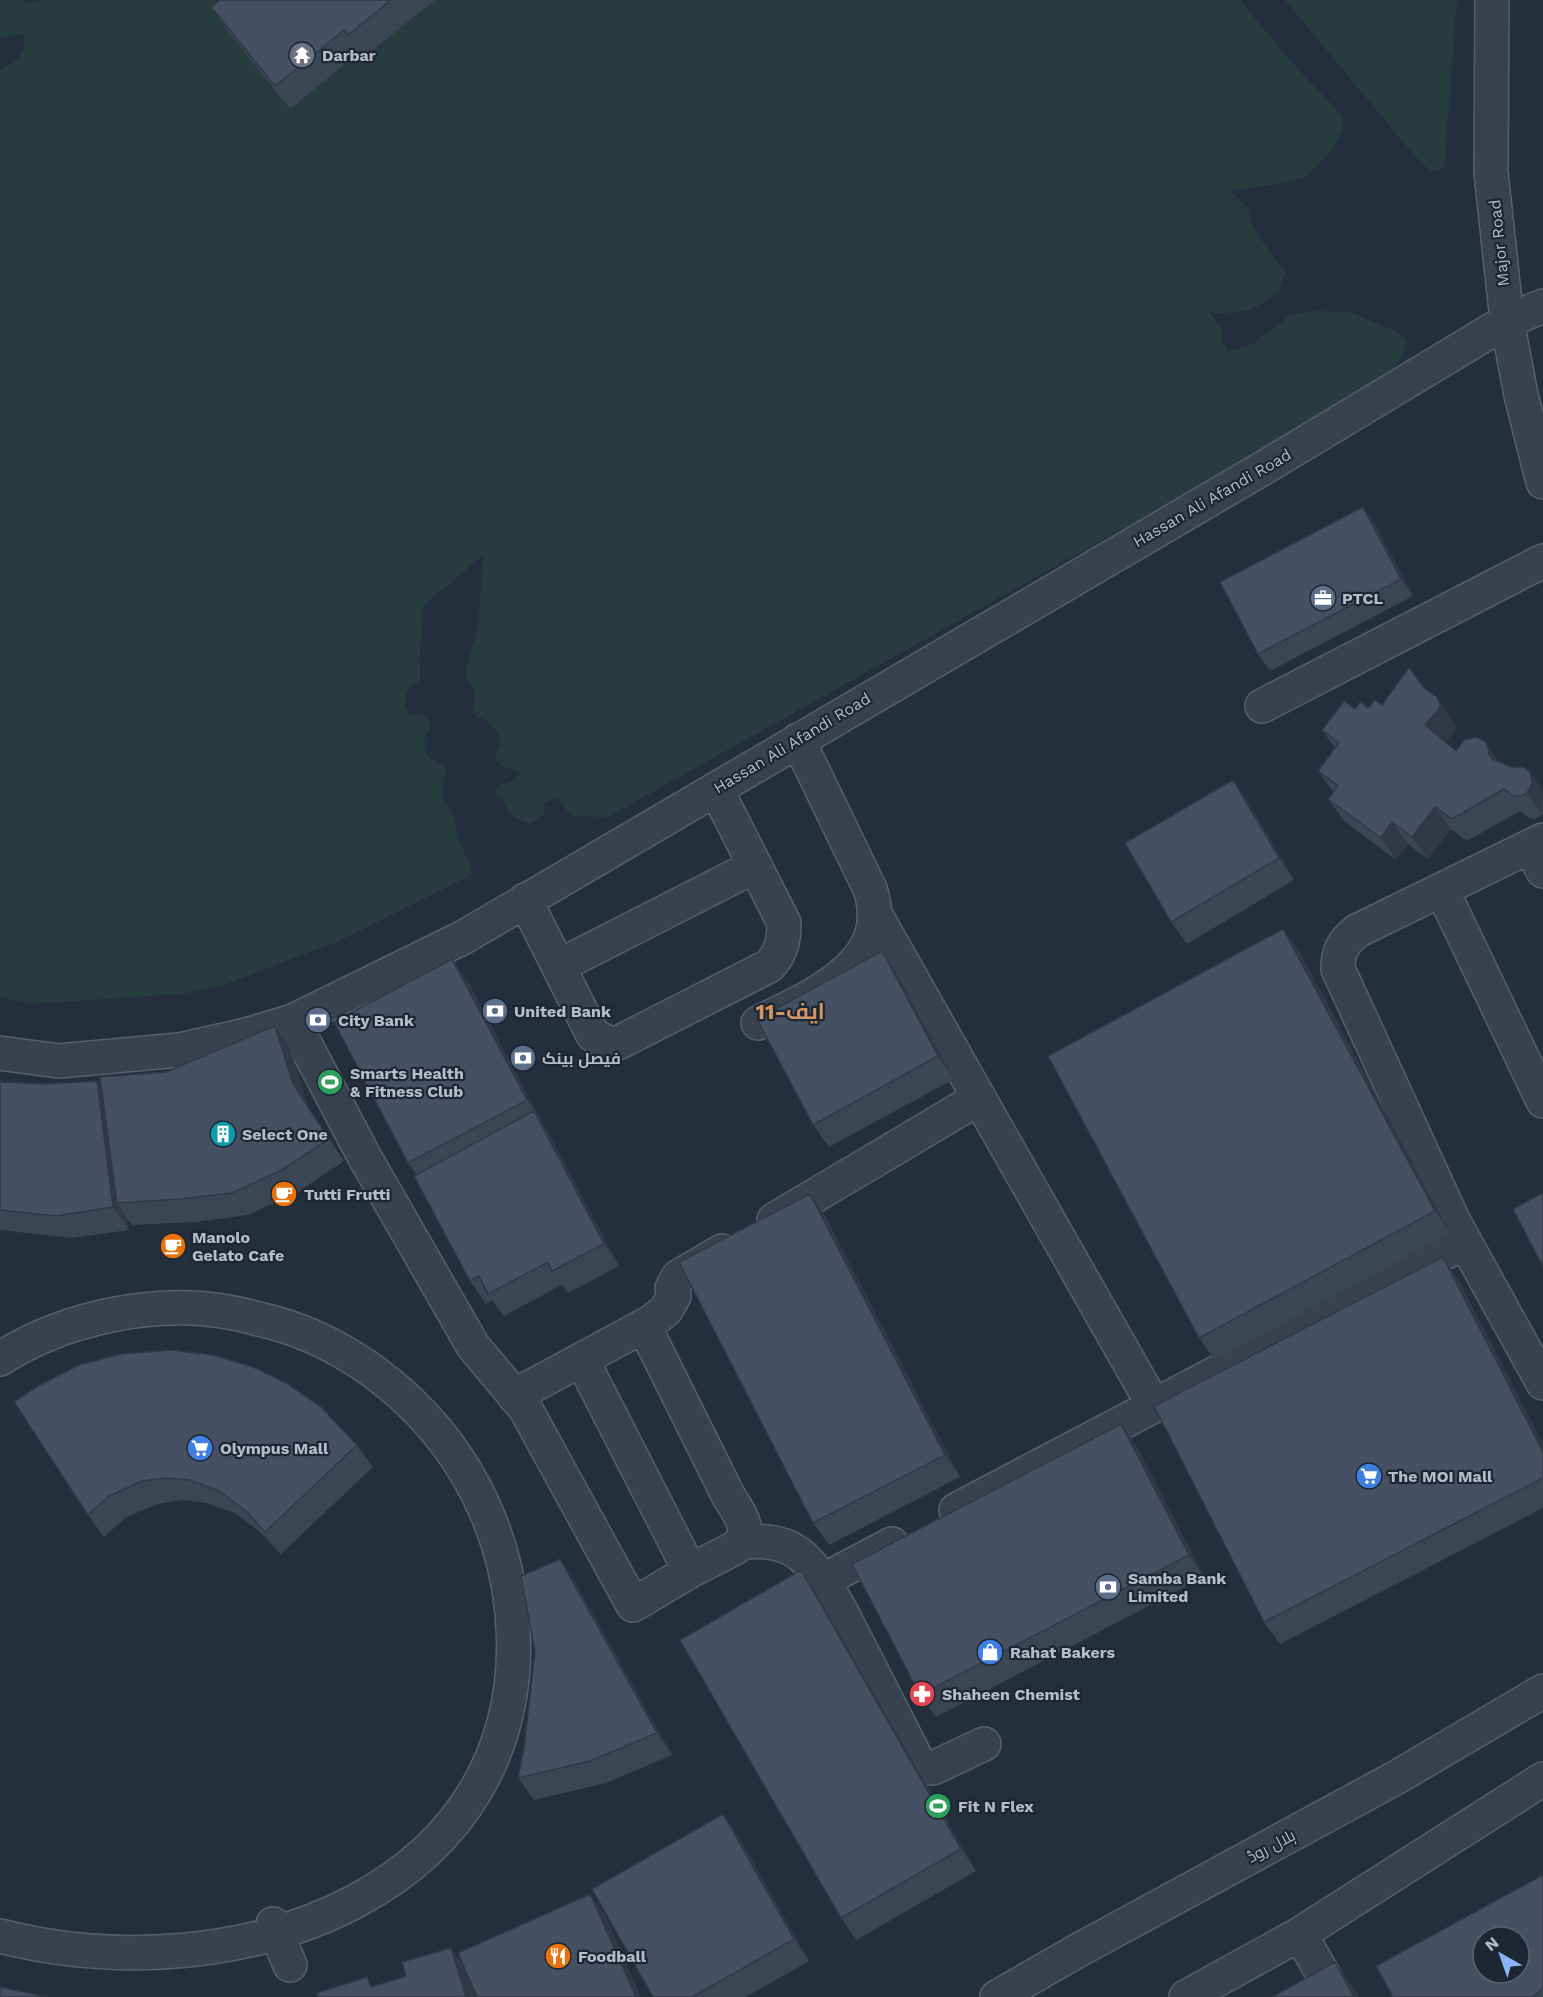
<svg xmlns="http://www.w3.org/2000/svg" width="1543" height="1997" viewBox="0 0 1543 1997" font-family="'Work Sans',Cairo,sans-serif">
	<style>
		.green { fill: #263c3f }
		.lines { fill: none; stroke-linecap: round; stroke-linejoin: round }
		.minor-casing { stroke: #565f6c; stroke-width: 36 }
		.minor { stroke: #38414e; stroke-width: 33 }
		.wall { fill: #3b4654 }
		.shaded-wall { fill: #303945 }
		.building { fill: #455162; stroke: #303945; stroke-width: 1.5; fill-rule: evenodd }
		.labels { text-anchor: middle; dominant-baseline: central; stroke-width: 4.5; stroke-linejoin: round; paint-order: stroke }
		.poi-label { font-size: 16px; font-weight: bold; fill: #b4bcc9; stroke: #1d2633; text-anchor: start }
		.street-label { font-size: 16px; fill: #b4bcc9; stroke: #1d2633 }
		.district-label { font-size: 22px; font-weight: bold; fill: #d59563; stroke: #1d2633 }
	</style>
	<rect width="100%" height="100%" fill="#242f3e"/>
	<!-- green -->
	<path class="green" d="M0 0H21L25 3 41 0H1240L1287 57 1343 117 1342 130 1332 150 1304 178 1272 185 1230 191 1249 209 1253 227 1273 257 1286 271 1278 293 1251 310 1219 314 1209 312 1221 328V341L1229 351 1253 344 1290 315 1312 311 1350 312 1397 332 1407 340 1401 359 1385 378 1358 397 608 817 571 816 558 798 544 803V815L530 824 514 817 507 811 505 802 495 792 501 785 511 782 522 773 500 765 495 756 501 740C495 728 490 720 476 717L472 710C479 696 475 688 466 676L469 657 478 629 483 555 422 607C423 623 421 637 420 652 419 662 421 671 420 681 407 684 406 694 404 705L410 715 420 713 427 718 430 726 424 741 426 755 447 768 442 787 444 802 451 810 455 822 457 838 471 866 472 871 468 877 339 941 221 986 182 994 31 1004 0 997V69C14 65 27 53 24 37L19 34 0 39Z
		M1285 0H1457L1444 169 1430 171 1414 155Z"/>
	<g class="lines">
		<defs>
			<path id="minor" d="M1492 0 1491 172 1507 321 1521 395 1543 482
				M1262 706 1543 561
				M1531 847 1543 871
				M1442 890 1543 1101
				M525 900 593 1035 608 1043H618L769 966C781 954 784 940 784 923L716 789
				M559 966 755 866
				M293 1021 364 1156 461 1325 473 1346 525 1408 633 1605 690 1571 735 1548C755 1532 739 1513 729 1497L644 1326
				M758 1023C810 997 895 964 870 889L798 740
				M0 1053 59 1061 179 1050 246 1035 293 1021 464 937 1270 464 1507 321 1543 306
				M979 1098 1154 1406
				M774 1220 979 1098 874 912
				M1465 1242 1543 1383
				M0 1359C63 1318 154 1299 228 1312 240 1314 251 1317 263 1320 331 1336 391 1377 436 1430 479 1482 506 1546 512 1613 538 1890 239 1997 0 1936
				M582 1360 690 1571
				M514 1396 651 1322 666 1310 674 1296 672 1288 678 1277 722 1251
				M956 1510 1465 1242 1453 1220 1338 969C1338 951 1343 942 1357 931L1543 840
				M741 1543C760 1540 781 1541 798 1553 824 1572 847 1624 862 1652 881 1689 900 1726 918 1762L924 1767 933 1768 984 1744
				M822 1581 892 1544
				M273 1924 290 1965
				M1300 1934 1336 1997
				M997 1997 1077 1951 1399 1776 1543 1691
				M1186 1997 1300 1934 1543 1779"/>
		</defs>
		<!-- minor casing -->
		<use href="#minor" class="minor-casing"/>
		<!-- minor -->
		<use href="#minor" class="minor"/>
	</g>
	<!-- wall -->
	<path class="wall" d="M220 0H435L364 57 360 52 290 109 226 29 211 7Z
		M1363 507 1375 524 1413 596 1270 671 1258 654Z
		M1424 688 1452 720 1456 726 1455 731 1445 742 1456 751 1499 762 1511 767 1530 772 1543 791V814L1535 819 1529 818 1520 811 1467 841 1451 829 1428 859 1408 844 1396 860 1344 821 1328 799 1333 792 1318 771 1335 748 1322 730 1355 709 1368 708 1382 705Z
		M1233 780 1248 802 1294 880 1187 944 1171 922Z
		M882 951 897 974 954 1079 829 1147 813 1125Z
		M1299 951 1450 1233 1215 1360 1199 1338Z
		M468 982 542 1122V1123L549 1134 619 1266 568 1293 562 1285 504 1316 492 1300 486 1304 470 1281 417 1175 408 1163Z
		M275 1026 290 1048 308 1107 344 1161 298 1192 248 1215 196 1222 132 1225 127 1219 129 1230 71 1238 0 1230V1082L101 1088 166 1072Z
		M810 1194 825 1216 960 1477 829 1545 813 1523Z
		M1458 1279 1543 1444V1508L1280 1644 1264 1622Z
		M213 1355 357 1445 373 1467 281 1554 262 1534 235 1513 206 1503 182 1500 157 1504 125 1518 104 1537 88 1515Z
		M1121 1424 1137 1447 1204 1577 936 1717 920 1695Z
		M560 1559 575 1582 672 1755 606 1783 534 1800 518 1778Z
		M801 1570 816 1593 976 1871 856 1940 841 1918Z
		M723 1814 739 1837 809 1961 746 1997H653Z
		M1543 1875V1997H1393Z"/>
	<!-- shaded-wall -->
	<path class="shaded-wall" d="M1363 507 1375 524 1413 596 1401 579Z
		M1437 697 1456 726 1455 731 1441 747 1425 725Z
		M1488 746 1504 769 1505 777 1489 755Z
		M1530 772 1543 791 1542 815 1527 793Z
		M1233 780 1248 802 1294 880 1279 858Z
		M1435 807 1451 829 1428 859 1412 837Z
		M1392 822 1408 844 1396 860 1381 838Z
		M1283 929 1299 951 1450 1233 1435 1211Z
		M882 951 897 974 954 1079 938 1056Z
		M452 959 468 982 542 1122 527 1100Z
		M275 1026 290 1048 308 1107 344 1161 293 1084Z
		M97 1081 112 1103 117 1203 127 1219 129 1230 113 1207Z
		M534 1111 549 1134 619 1266 604 1244Z
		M810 1194 825 1216 960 1477 945 1455Z
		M1443 1257 1458 1279 1543 1444V1452Z
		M1121 1424 1137 1447 1204 1577 1189 1555Z
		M560 1559 575 1582 672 1755 657 1733Z
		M801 1570 816 1593 976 1871 961 1849Z
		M723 1814 739 1837 809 1961 794 1939Z
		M590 1894 606 1917 641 1997H636Z
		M451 1948 467 1970 475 1997H466Z
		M1335 1962 1357 1993 1359 1997H1354Z"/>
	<!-- building -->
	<path class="building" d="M220 0H391L348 35 344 30 275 86 211 7Z
		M1363 507 1401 579 1258 654 1220 582Z
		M1409 667 1424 688 1437 697 1440 704 1439 709 1425 725 1456 751 1464 740 1476 737 1483 740 1488 746 1489 755 1492 759 1511 767H1524L1530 772 1532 783 1527 793 1520 796H1513L1504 789 1452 819 1435 807 1412 837 1392 822 1381 838 1328 799 1338 786 1318 771 1339 743 1322 730 1344 701 1355 709 1360 702 1368 708 1375 700 1382 705Z
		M1233 780 1279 858 1171 922 1125 843Z
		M1283 929 1435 1211 1199 1338 1048 1056Z
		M882 951 938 1056 813 1125 757 1019Z
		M452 959 527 1100 408 1163 334 1022Z
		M275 1026 293 1084 329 1139 282 1170 232 1193 181 1199 117 1203 100 1077 166 1072Z
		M97 1081 113 1207 56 1216 0 1210V1082L44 1084Z
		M534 1111 604 1244 552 1271 548 1262 488 1294 479 1276 470 1281 414 1176Z
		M1543 1193V1267L1513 1209Z
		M810 1194 945 1455 813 1523 679 1262Z
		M1443 1257 1543 1452V1478L1264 1622 1154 1406Z
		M171 1350 213 1355 253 1367 286 1383 321 1407 357 1445 265 1532 246 1511 219 1491 190 1480 166 1478 142 1481 109 1496 88 1515 14 1402 38 1386 79 1365 121 1354Z
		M1121 1424 1189 1555 920 1695 852 1564Z
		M560 1559 657 1733 590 1761 518 1778 524 1749 535 1651 521 1576Z
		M801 1570 961 1849 841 1918 680 1640Z
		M723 1814 794 1939 692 1997H653L592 1889Z
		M1543 1875V1988L1533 1997H1393L1376 1966ZM1483 1937H1519V1973H1483Z
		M590 1894 636 1997H477L458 1953Z
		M451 1948 466 1997H318L317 1993 367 1977 371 1987 406 1976 402 1962Z
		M1335 1962 1354 1997H1272Z
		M0 1987 48 1997H0Z"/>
	<!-- icons -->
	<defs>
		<symbol id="temple-disc" viewBox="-11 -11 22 22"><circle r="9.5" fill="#6b7280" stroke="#1d2633"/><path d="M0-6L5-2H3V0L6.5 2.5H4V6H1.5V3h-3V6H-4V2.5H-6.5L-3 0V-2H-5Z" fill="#fff"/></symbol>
		<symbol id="office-disc" viewBox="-11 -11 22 22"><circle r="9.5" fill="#5c6f8a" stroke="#1d2633"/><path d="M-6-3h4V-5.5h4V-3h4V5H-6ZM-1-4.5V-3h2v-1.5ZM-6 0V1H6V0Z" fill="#fff"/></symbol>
		<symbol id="bank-disc" viewBox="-11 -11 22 22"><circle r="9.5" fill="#5c6f8a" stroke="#1d2633"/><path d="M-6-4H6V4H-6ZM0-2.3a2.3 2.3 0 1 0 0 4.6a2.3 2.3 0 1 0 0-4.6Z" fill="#fff"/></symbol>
		<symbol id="stadium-disc" viewBox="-11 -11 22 22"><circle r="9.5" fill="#2e9e5b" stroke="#1d2633"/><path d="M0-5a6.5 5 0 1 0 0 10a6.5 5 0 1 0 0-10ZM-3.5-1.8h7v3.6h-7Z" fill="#fff"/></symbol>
		<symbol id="building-disc" viewBox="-11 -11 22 22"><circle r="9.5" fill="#0f9aa8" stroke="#1d2633"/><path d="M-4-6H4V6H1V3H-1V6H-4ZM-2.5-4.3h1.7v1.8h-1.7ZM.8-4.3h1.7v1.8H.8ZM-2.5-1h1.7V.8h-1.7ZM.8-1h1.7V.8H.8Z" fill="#fff"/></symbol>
		<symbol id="cafe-disc" viewBox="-11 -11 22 22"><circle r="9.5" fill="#e8710a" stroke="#1d2633"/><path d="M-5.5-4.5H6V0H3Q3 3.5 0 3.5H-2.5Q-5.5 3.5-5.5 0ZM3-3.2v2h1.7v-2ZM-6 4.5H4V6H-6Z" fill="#fff"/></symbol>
		<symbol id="supermarket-disc" viewBox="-11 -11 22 22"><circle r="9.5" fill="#3f7fe0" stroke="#1d2633"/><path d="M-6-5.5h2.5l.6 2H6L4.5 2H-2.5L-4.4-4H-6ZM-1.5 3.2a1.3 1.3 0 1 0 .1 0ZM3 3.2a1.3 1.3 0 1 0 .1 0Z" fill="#fff"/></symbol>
		<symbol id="shop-disc" viewBox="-11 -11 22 22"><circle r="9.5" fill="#3f7fe0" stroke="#1d2633"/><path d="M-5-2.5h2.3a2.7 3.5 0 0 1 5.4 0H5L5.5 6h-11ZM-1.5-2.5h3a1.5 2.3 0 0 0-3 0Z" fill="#fff"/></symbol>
		<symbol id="pharmacy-disc" viewBox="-11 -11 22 22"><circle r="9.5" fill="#e0444e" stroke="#1d2633"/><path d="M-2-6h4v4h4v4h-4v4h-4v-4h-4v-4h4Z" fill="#fff"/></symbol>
		<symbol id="restaurant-disc" viewBox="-11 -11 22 22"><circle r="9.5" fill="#e8710a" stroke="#1d2633"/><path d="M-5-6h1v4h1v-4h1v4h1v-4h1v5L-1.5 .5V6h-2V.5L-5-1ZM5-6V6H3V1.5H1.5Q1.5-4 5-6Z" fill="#fff"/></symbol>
	</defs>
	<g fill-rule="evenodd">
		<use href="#temple-disc" x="287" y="40" width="30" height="30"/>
		<use href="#office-disc" x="1308" y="583" width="30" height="30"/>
		<use href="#bank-disc" x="480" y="996" width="30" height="30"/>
		<use href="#bank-disc" x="303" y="1005" width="30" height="30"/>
		<use href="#bank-disc" x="508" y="1043" width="30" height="30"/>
		<use href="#stadium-disc" x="315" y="1067" width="30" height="30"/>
		<use href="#building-disc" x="208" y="1119" width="30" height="30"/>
		<use href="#cafe-disc" x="269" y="1179" width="30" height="30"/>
		<use href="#cafe-disc" x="158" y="1231" width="30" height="30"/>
		<use href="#supermarket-disc" x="185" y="1433" width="30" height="30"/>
		<use href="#supermarket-disc" x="1354" y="1461" width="30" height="30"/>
		<use href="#bank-disc" x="1093" y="1572" width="30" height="30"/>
		<use href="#shop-disc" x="975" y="1637" width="30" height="30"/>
		<use href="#pharmacy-disc" x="907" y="1679" width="30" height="30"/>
		<use href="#stadium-disc" x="923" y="1791" width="30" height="30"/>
		<use href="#restaurant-disc" x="543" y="1941" width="30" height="30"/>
	</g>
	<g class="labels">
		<!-- poi labels -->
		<g class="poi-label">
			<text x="322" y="55">Darbar</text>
			<text x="1342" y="598">PTCL</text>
			<text x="514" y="1011">United Bank</text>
			<text x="338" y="1020">City Bank</text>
			<text x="542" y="1058">فیصل بینک</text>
			<text x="350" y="1073">Smarts Health<tspan x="350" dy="18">&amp; Fitness Club</tspan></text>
			<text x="242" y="1134">Select One</text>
			<text x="304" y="1194">Tutti Frutti</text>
			<text x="192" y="1237">Manolo<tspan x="192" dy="18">Gelato Cafe</tspan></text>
			<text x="220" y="1448">Olympus Mall</text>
			<text x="1388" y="1476">The MOI Mall</text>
			<text x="1128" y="1578">Samba Bank<tspan x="1128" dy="18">Limited</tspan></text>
			<text x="1010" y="1652">Rahat Bakers</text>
			<text x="942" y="1694">Shaheen Chemist</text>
			<text x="958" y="1806">Fit N Flex</text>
			<text x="578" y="1956">Foodball</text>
		</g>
		<!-- street labels -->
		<g class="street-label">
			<text transform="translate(1499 243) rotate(-96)">Major Road</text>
			<text transform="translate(1212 498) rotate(-30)">Hassan Ali Afandi Road</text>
			<text transform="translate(792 743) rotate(-31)">Hassan Ali Afandi Road</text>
			<text transform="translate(1271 1846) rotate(-28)">ہلال روڈ</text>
		</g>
		<!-- district labels -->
		<g class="district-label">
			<text x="790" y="1011">ایف-11</text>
		</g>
	</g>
	<!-- north arrow -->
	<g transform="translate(1501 1955) rotate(320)"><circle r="28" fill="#1d2633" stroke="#59626f" stroke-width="1.5"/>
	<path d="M0-4.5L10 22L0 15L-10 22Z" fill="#8ab4f8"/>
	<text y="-9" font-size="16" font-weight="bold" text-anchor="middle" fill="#b4bcc9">N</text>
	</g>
</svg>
